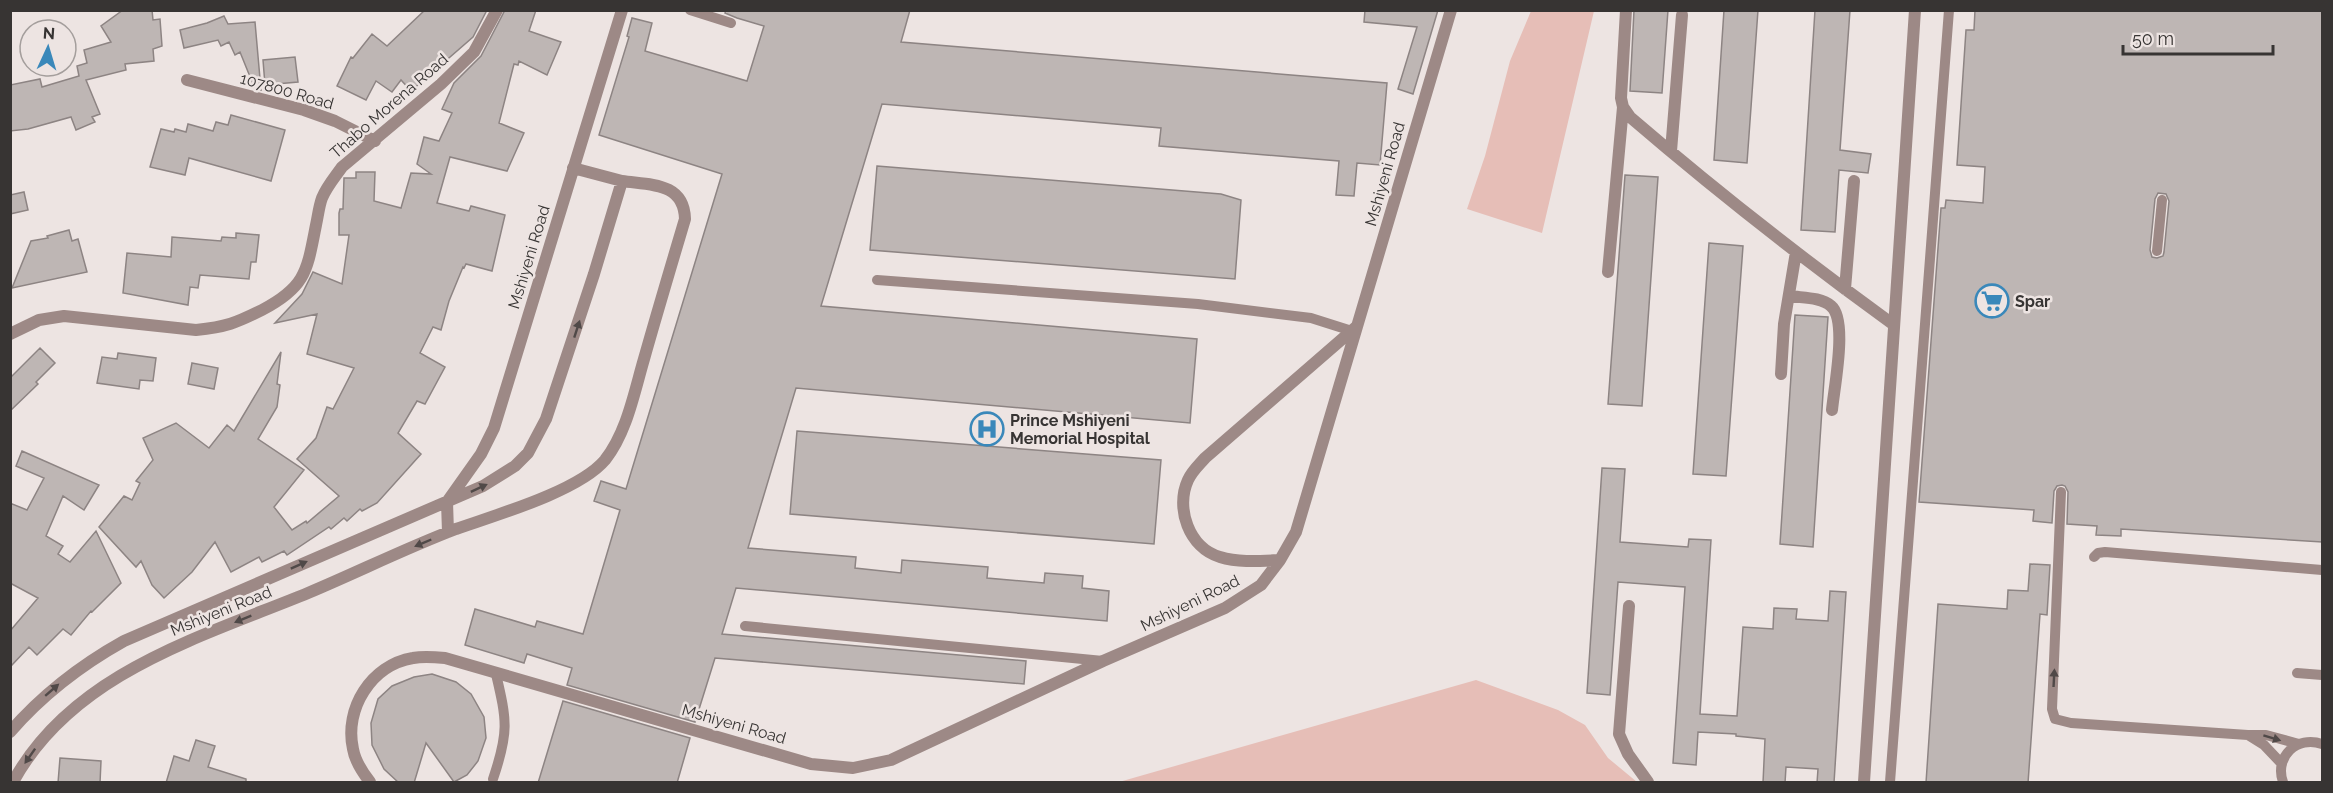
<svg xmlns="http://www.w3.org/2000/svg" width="2333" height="793" viewBox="0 0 2333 793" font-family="Raleway,sans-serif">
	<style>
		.green { fill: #e6beb7 }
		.building { fill: #beb6b4; stroke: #8d8483; stroke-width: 1.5; fill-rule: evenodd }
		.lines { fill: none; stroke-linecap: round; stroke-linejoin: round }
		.lane { stroke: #9d8986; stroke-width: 10 }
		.street { stroke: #9d8986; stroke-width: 12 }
		.oneway { fill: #504948 }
		.labels { text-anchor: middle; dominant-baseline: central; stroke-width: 5; stroke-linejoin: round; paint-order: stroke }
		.street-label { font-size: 16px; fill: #373433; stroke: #ede4e2 }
		.poi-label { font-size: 16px; font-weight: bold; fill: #373433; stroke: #ede4e2; text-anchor: start }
	</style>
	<rect width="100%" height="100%" fill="#ede4e2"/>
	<!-- green -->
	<path class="green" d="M1531 11H1594L1542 233 1467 209 1485 156 1510 61Z
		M1476 680 1558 710 1585 725 1608 758 1637 782H1119Z"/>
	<!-- building -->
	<path class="building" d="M123 10H152L153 20 160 19 162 46 153 49 154 61 125 64 126 70 86 80 100 114 92 117 95 122 76 130 71 117 28 129 10 131V85L40 79 42 87 79 76 77 66 87 63 84 50 111 42 101 26Z
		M425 10H487L473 37 411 91 401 80 392 92 376 81 366 100 337 86 351 57 353 58 372 34 387 46Z
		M505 10H536L529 31 561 42 547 75 519 61 518 65 514 64 499 123 524 133 507 171 450 157 437 203 469 211 471 206 505 215 492 271 466 264 464 268 463 267 449 301 441 330 433 327 420 353 445 367 425 404 417 401 398 433 421 454 377 503 362 511 360 509 347 521 344 518 331 529 329 527 287 555 284 551 262 562 259 557 231 572 215 542 192 572 164 598 152 585 141 561 136 567 99 527 124 496 132 500 140 483 136 481 153 460 143 438 176 423 209 448 227 425 234 431 281 352 277 384 280 385 277 407 258 439 304 470 274 507 292 530 306 521 307 523 339 496 297 459 316 438 327 407 333 409 354 368 307 354 317 314 275 323 302 294 313 272 342 284 349 235H339V213L340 209H343L344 178H356V172H375L374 201 401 208 411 173 431 174 417 164 424 137 439 141 452 113 442 109 454 83 481 56Z
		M726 10H910L901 42 1387 83 1380 165 1357 163 1354 196 1336 195 1339 161 1159 146 1161 128 882 104 821 306 1197 339 1190 423 796 388 748 548 856 557 855 568 901 573 902 560 988 567 987 578 1044 583 1045 573 1083 576 1082 588 1109 591 1107 621 736 588 722 634 1026 661 1024 684 715 658 695 722 567 685 572 668 527 654 524 663 465 645 475 609 535 627 537 621 583 634 620 510 594 501 601 481 626 489 722 174 599 135 629 37 627 36 632 18 652 23 645 51 747 81 764 26 737 18 725 13Z
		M1365 10H1438L1413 94 1398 89 1417 27 1364 22Z
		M1634 10H1668L1662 93 1630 91Z
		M1724 10H1758L1747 163 1714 160Z
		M1815 10H1850L1840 150 1871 154 1868 173 1839 170 1835 232 1801 230Z
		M1975 10H2322V542L2121 529V536L2096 535 2097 526 2067 524 2068 492 2065 486 2062 485 2057 486 2054 491 2052 523 2033 521 2034 510 1919 502 1941 208H1945L1946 200 1983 203 1985 167 1957 165 1966 30H1974ZM2158 193 2166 194 2169 201 2164 252 2163 256 2157 258 2152 257 2150 250 2155 199Z
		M224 16 228 24 255 22 261 90 255 89 240 52 235 55 229 42 221 46 218 40 184 48 180 30 207 23Z
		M295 57 298 82 265 85 263 60Z
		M231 115 285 130 271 181 189 158 185 175 150 167 161 129 174 132 175 129 186 132 188 124 213 131 216 122 228 125Z
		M877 166 1221 194 1241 200 1235 279 870 250Z
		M1625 175 1658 177 1642 406 1608 404Z
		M24 192 28 210 10 214V195Z
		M69 230 72 241 78 239 87 272 12 288 31 241 48 238 47 236Z
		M236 233 259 235 256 262H251L249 279 200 275 198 288 190 287 188 305 123 293 127 253 171 257 172 237 221 241 222 237 236 238Z
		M1709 243 1743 246 1726 476 1693 474Z
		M1795 315 1828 317 1813 547 1780 544Z
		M40 348 55 363 36 382 38 384 10 411V378Z
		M118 353 156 358 153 381 140 380 139 389 97 383 102 357 117 359Z
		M192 363 218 368 214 389 188 384Z
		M797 431 1161 460 1154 544 790 514Z
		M22 451 99 485 84 510 63 496 46 536 63 546 58 554 70 562 96 531 121 583 92 612 91 611 71 635 63 629 37 655 29 647 10 667V631L38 598 10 583V503L27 510 44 478 16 466Z
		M1602 468 1625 469 1620 542 1688 547 1689 539 1711 540 1700 714 1737 716 1743 627 1773 629 1774 608 1797 609 1796 619 1828 621 1830 591 1846 592 1834 783H1817L1818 769 1786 767 1785 783H1763L1765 739 1736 736V734L1698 732 1696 765 1673 763 1685 587 1618 582 1610 695 1587 693Z
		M2030 564 2050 565 2047 615 2040 614 2028 783H1926L1938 604 2007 609 2008 590 2028 591Z
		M432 674 456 682 471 694 484 717 486 738 478 761 467 775 454 782 426 743 414 783H399L384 769 372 745 371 723 378 699 392 686 414 677Z
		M563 701 690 738 677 783H538Z
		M196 740 215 746 208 767 246 779V783H166L174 756 189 761Z
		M60 758 101 761 100 783H58Z"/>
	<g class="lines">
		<!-- lane -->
		<path class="lane" d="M690 10 731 23
			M2157 251 2162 200
			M877 280 1198 304 1311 318 1352 331
			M2061 492 2052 709 2055 719 2071 723 2248 735
			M2094 557 2098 553 2105 552 2322 570
			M745 626 1103 661
			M2297 673 2322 675
			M2282 764 2264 745 2248 735H2266L2299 744
			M493 779C509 732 507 721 496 674
			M1890 782 1949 10
			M2283 782C2274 757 2297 735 2322 744"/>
		<!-- street -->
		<path class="street" d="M1626 10 1621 98 1623 107 1630 117C1715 190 1803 259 1894 325
			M187 80 304 110 335 121 375 141
			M1671 151 1682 15
			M573 168 622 181
			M1608 272 1623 107
			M1845 289 1854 181
			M1790 296C1802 298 1821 297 1831 306 1848 320 1834 388 1832 410
			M10 334 39 320 64 316 196 330C226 327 236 323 262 310 306 287 307 271 316 225 318 216 319 206 322 198 327 186 335 177 342 167L441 84 474 52 497 10
			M1781 374 1784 324 1796 252
			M448 532 447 502 481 454 494 428 622 10
			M1280 560C1260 561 1239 563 1220 557 1189 548 1175 508 1188 480 1192 471 1199 465 1205 458L1356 327
			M1629 606 1619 734 1628 754 1648 782
			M10 732C43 694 81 665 124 641L483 486 515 466 528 453 546 419 594 274 622 181C650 185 684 182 685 219 671 266 657 313 644 359 634 393 627 432 605 460 579 491 496 515 456 529 406 548 358 572 308 593 201 637 72 673 13 782
			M370 782C363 773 355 761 353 749 344 709 371 665 413 658 423 656 435 657 445 658L811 764 853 768 891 760 1103 661 1225 608 1261 585 1280 560 1296 532 1451 10
			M1864 782 1915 10"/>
	</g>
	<!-- one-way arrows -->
	<defs><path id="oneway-solid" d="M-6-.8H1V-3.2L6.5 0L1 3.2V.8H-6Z" transform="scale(1.5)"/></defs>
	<g class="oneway">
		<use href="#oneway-solid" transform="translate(577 329) rotate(-72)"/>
		<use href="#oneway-solid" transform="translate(479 488) rotate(-25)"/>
		<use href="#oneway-solid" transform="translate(423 543) rotate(157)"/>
		<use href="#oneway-solid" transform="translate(299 565) rotate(-24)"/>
		<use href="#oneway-solid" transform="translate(243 619) rotate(158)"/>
		<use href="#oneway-solid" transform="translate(2054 678) rotate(-87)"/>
		<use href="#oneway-solid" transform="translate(52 690) rotate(-41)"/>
		<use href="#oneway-solid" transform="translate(2272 738) rotate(17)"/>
		<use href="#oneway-solid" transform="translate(30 756) rotate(125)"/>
	</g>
	<!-- icons -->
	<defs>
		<symbol id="supermarket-ring" viewBox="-11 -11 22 22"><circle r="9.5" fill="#ede4e2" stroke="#3a88ba" stroke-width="1.5"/><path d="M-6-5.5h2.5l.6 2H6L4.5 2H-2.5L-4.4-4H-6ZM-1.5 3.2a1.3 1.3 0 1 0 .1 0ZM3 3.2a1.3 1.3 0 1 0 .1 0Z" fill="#3a88ba"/></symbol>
		<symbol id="hospital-ring" viewBox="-11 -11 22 22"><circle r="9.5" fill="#ede4e2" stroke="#3a88ba" stroke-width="1.5"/><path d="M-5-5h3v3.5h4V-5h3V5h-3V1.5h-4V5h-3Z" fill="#3a88ba"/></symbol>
	</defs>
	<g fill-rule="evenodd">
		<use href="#supermarket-ring" x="1973" y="282" width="38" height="38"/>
		<use href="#hospital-ring" x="968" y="410" width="38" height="38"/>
	</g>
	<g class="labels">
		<!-- street labels -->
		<g class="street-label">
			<text transform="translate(287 91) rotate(16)">107800 Road</text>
			<text transform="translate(389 106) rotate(-41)">Thabo Morena Road</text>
			<text transform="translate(1385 174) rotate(-74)">Mshiyeni Road</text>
			<text transform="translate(529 257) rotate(-73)">Mshiyeni Road</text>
			<text transform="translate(1190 603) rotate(-26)">Mshiyeni Road</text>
			<text transform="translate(221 611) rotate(-22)">Mshiyeni Road</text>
			<text transform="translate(734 724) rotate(16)">Mshiyeni Road</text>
		</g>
		<!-- poi labels -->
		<g class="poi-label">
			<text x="2015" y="301">Spar</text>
			<text x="1010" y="420">Prince Mshiyeni<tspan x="1010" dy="18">Memorial Hospital</tspan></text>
		</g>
	</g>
	<!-- border -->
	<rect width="2333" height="793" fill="none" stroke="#373433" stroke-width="24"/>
	<!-- north arrow -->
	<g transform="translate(48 48) rotate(4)"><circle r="28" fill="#ede4e2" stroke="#a49e9c" stroke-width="1.5"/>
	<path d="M0-4.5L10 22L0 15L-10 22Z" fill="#3a88ba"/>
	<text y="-9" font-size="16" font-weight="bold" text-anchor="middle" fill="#373433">N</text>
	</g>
	<!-- scale -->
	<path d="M2123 45v9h150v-9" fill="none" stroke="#373433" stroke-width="3"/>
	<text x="2132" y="45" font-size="18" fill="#373433" stroke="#ede4e2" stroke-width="4.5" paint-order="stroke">50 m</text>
</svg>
